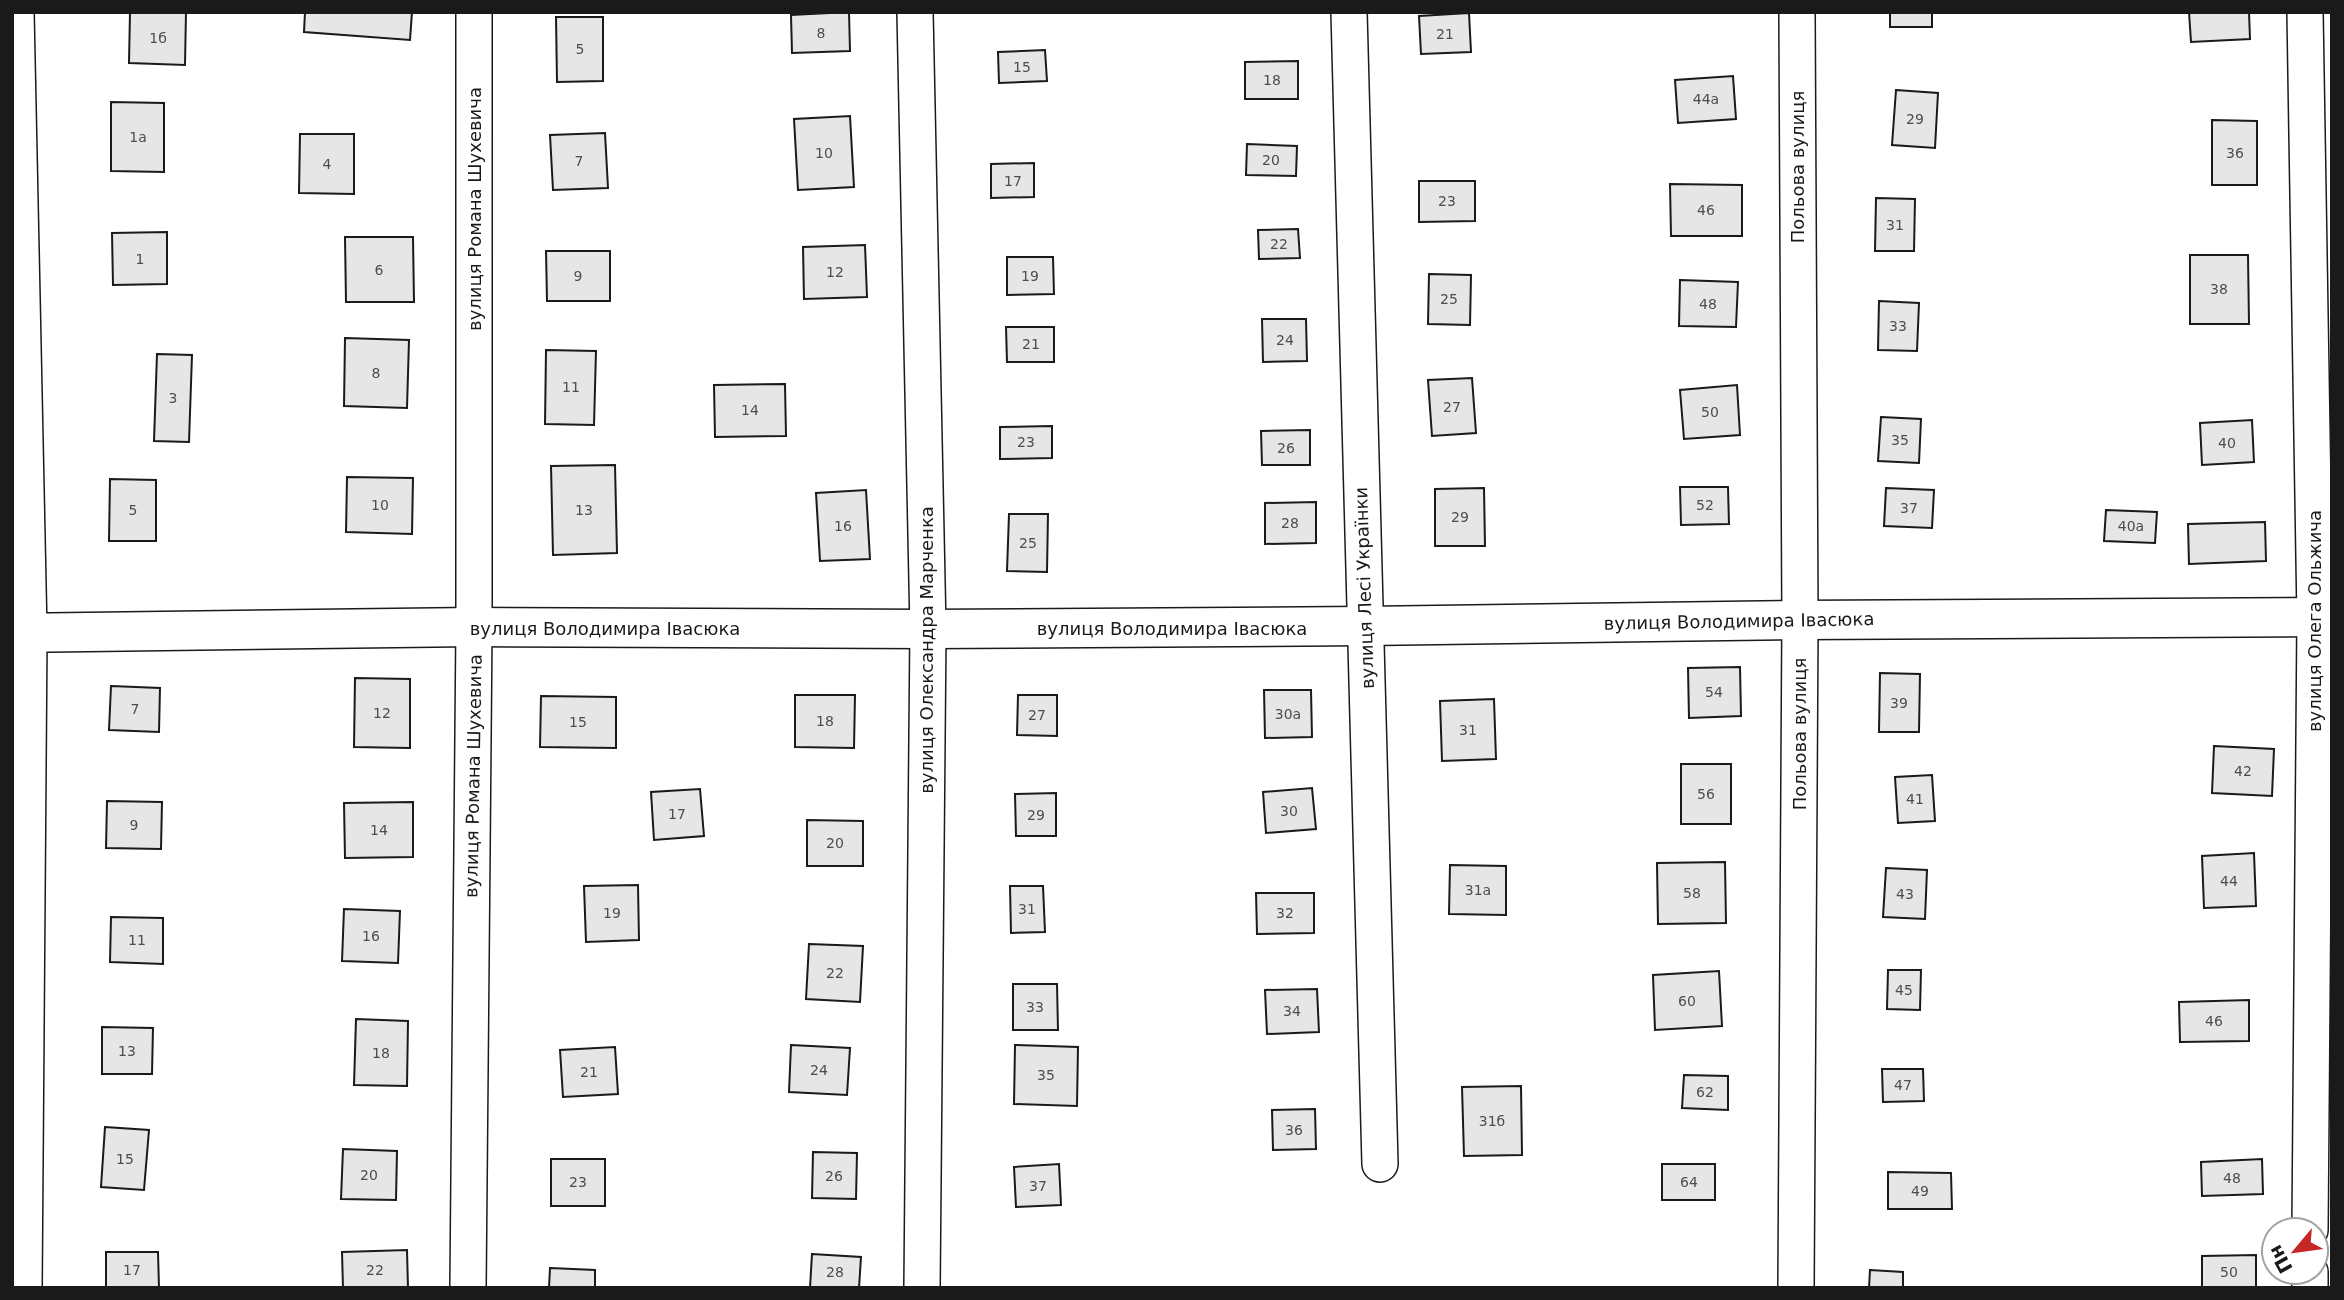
<svg xmlns="http://www.w3.org/2000/svg" width="2344" height="1300" viewBox="0 0 2344 1300" font-family="'DejaVu Sans',sans-serif">
	<style>
		.building { fill: #e6e6e6; stroke: #1a1a1a; stroke-width: 2 }
		.lines { fill: none; stroke-linecap: round; stroke-linejoin: round }
		.minor-casing { stroke: #1a1a1a; stroke-width: 38 }
		.tertiary-casing { stroke: #1a1a1a; stroke-width: 41 }
		.minor { stroke: #fff; stroke-width: 35 }
		.tertiary { stroke: #fff; stroke-width: 38 }
		.labels { text-anchor: middle; dominant-baseline: central; stroke-width: 5; stroke-linejoin: round; paint-order: stroke }
		.number-label { font-size: 14px; fill: #4d4d4d }
		.street-label { font-size: 18px; fill: #1a1a1a; stroke: #fff }
	</style>
	<rect width="100%" height="100%" fill="#fff"/>
	<!-- building -->
	<path class="building" d="M130 12H186L185 65 129 63Z
		M305 12H412L410 40 304 32Z
		M849 12 850 51 792 53 791 15Z
		M1890 12H1932V27H1890Z
		M2189 12H2249L2250 39 2191 42Z
		M1469 13 1471 52 1421 54 1419 16Z
		M556 17H603V81L557 82Z
		M1045 50 1047 81 999 83 998 52Z
		M1298 61V99H1245V62Z
		M1733 76 1736 119 1678 123 1675 80Z
		M1896 90 1938 93 1935 148 1892 145Z
		M111 102 164 103V172L111 171Z
		M850 116 854 187 798 190 794 119Z
		M2212 120 2257 121V185H2212Z
		M605 133 608 188 553 190 550 135Z
		M300 134H354V194L299 193Z
		M1247 144 1297 146 1296 176 1246 175Z
		M1034 163V197L991 198V164Z
		M1419 181H1475V221L1419 222Z
		M1670 184 1742 185V236H1671Z
		M1876 198 1915 199 1914 251H1875Z
		M1298 229 1300 258 1259 259 1258 230Z
		M167 232V284L113 285 112 233Z
		M345 237H413L414 302H346Z
		M865 245 867 297 804 299 803 247Z
		M546 251H610V301H547Z
		M2190 255H2248L2249 324H2190Z
		M1007 257H1053L1054 294 1007 295Z
		M1429 274 1471 275 1470 325 1428 324Z
		M1680 280 1738 282 1736 327 1679 326Z
		M1879 301 1919 303 1917 351 1878 350Z
		M1262 319H1306L1307 361 1263 362Z
		M1006 327H1054V362H1007Z
		M345 338 409 340 407 408 344 406Z
		M546 350 596 351 594 425 545 424Z
		M157 354 192 355 189 442 154 441Z
		M1472 378 1476 433 1432 436 1428 380Z
		M785 384 786 436 715 437 714 385Z
		M1737 385 1740 435 1684 439 1680 390Z
		M1881 417 1921 419 1919 463 1878 461Z
		M2252 420 2254 462 2202 465 2200 423Z
		M1052 426V458L1000 459V427Z
		M1310 430V465H1262L1261 431Z
		M615 465 617 553 553 555 551 466Z
		M347 477 413 478 412 534 346 532Z
		M110 479 156 480V541H109Z
		M1680 487H1728L1729 524 1681 525Z
		M1484 488 1485 546H1435V489Z
		M1886 488 1934 490 1932 528 1884 526Z
		M866 490 870 559 820 561 816 493Z
		M1316 502V543L1265 544V503Z
		M2106 510 2157 512 2155 543 2104 541Z
		M1009 514H1048L1047 572 1007 571Z
		M2265 522 2266 561 2189 564 2188 524Z
		M1740 667 1741 716 1689 718 1688 668Z
		M1880 673 1920 674 1919 732H1879Z
		M355 678 410 679V748L354 747Z
		M111 686 160 688 159 732 109 730Z
		M1264 690H1311L1312 737 1265 738Z
		M795 695H855L854 748 795 747Z
		M1018 695H1057V736L1017 735Z
		M541 696 616 697V748L540 747Z
		M1494 699 1496 759 1442 761 1440 701Z
		M2214 746 2274 749 2272 796 2212 793Z
		M1681 764H1731V824H1681Z
		M1932 775 1935 821 1898 823 1895 777Z
		M1312 788 1316 829 1266 833 1263 792Z
		M700 789 704 836 654 840 651 792Z
		M1056 793V836H1016L1015 794Z
		M107 801 162 802 161 849 106 848Z
		M413 802V857L345 858 344 803Z
		M807 820 863 821V866H807Z
		M2254 853 2256 906 2204 908 2202 856Z
		M1725 862 1726 923 1658 924 1657 863Z
		M1450 865 1506 866V915L1449 914Z
		M1886 868 1927 870 1925 919 1883 917Z
		M638 885 639 940 586 942 584 886Z
		M1010 886H1043L1045 932 1011 933Z
		M1256 893H1314V933L1257 934Z
		M344 909 400 911 398 963 342 961Z
		M111 917 163 918V964L110 962Z
		M809 944 863 946 860 1002 806 999Z
		M1888 970H1921L1920 1010 1887 1009Z
		M1719 971 1722 1026 1655 1030 1653 975Z
		M1013 984H1057L1058 1030H1013Z
		M1317 989 1319 1032 1267 1034 1265 990Z
		M2249 1000V1041L2180 1042 2179 1002Z
		M356 1019 408 1021 407 1086 354 1085Z
		M102 1027 153 1028 152 1074H102Z
		M791 1045 850 1048 847 1095 789 1092Z
		M1015 1045 1078 1047 1077 1106 1014 1104Z
		M615 1047 618 1094 563 1097 560 1050Z
		M1882 1069H1923L1924 1101 1883 1102Z
		M1684 1075 1728 1076V1110L1682 1108Z
		M1521 1086 1522 1155 1464 1156 1462 1087Z
		M1315 1109 1316 1149 1273 1150 1272 1110Z
		M105 1127 149 1130 144 1190 101 1187Z
		M343 1149 397 1151 396 1200 341 1199Z
		M813 1152 857 1153 856 1199 812 1198Z
		M551 1159H605V1206H551Z
		M2262 1159 2263 1194 2202 1196 2201 1162Z
		M1059 1164 1061 1205 1016 1207 1014 1167Z
		M1662 1164H1715V1200H1662Z
		M1888 1172 1951 1173 1952 1209H1888Z
		M407 1250 408 1288H343L342 1252Z
		M106 1252H158L159 1288H106Z
		M812 1254 861 1257 859 1288H810Z
		M2256 1255V1288H2202V1256Z
		M550 1268 595 1270V1288H549Z
		M1870 1270 1903 1272V1288H1869Z"/>
	<g class="lines">
		<defs>
			<path id="minor" d="M16 12 29 633 24 1288
				M915 12 928 629 922 1288
				M1349 12 1380 1164
				M2305 12 2315 618 2310 1230
				M468 1288 474 627V12
				M1796 1288 1800 620 1797 12
				M2310 1288V1272"/>
			<path id="tertiary" d="M12 633 474 627 928 629 1365 626 1800 620 2332 617"/>
		</defs>
		<!-- minor casing -->
		<use href="#minor" class="minor-casing"/>
		<!-- tertiary casing -->
		<use href="#tertiary" class="tertiary-casing"/>
		<!-- minor -->
		<use href="#minor" class="minor"/>
		<!-- tertiary -->
		<use href="#tertiary" class="tertiary"/>
	</g>
	<g class="labels">
		<!-- number labels -->
		<g class="number-label">
			<text x="821" y="33">8</text>
			<text x="1445" y="34">21</text>
			<text x="158" y="38">1б</text>
			<text x="580" y="49">5</text>
			<text x="1022" y="67">15</text>
			<text x="1272" y="80">18</text>
			<text x="1706" y="99">44а</text>
			<text x="1915" y="119">29</text>
			<text x="138" y="137">1а</text>
			<text x="824" y="153">10</text>
			<text x="2235" y="153">36</text>
			<text x="1271" y="160">20</text>
			<text x="579" y="161">7</text>
			<text x="327" y="164">4</text>
			<text x="1013" y="181">17</text>
			<text x="1447" y="201">23</text>
			<text x="1706" y="210">46</text>
			<text x="1895" y="225">31</text>
			<text x="1279" y="244">22</text>
			<text x="140" y="259">1</text>
			<text x="379" y="270">6</text>
			<text x="835" y="272">12</text>
			<text x="578" y="276">9</text>
			<text x="1030" y="276">19</text>
			<text x="2219" y="289">38</text>
			<text x="1449" y="299">25</text>
			<text x="1708" y="304">48</text>
			<text x="1898" y="326">33</text>
			<text x="1285" y="340">24</text>
			<text x="1031" y="344">21</text>
			<text x="376" y="373">8</text>
			<text x="571" y="387">11</text>
			<text x="173" y="398">3</text>
			<text x="1452" y="407">27</text>
			<text x="750" y="410">14</text>
			<text x="1710" y="412">50</text>
			<text x="1900" y="440">35</text>
			<text x="1026" y="442">23</text>
			<text x="2227" y="443">40</text>
			<text x="1286" y="448">26</text>
			<text x="380" y="505">10</text>
			<text x="1705" y="505">52</text>
			<text x="1909" y="508">37</text>
			<text x="133" y="510">5</text>
			<text x="584" y="510">13</text>
			<text x="1460" y="517">29</text>
			<text x="1290" y="523">28</text>
			<text x="843" y="526">16</text>
			<text x="2131" y="526">40а</text>
			<text x="1028" y="543">25</text>
			<text x="1714" y="692">54</text>
			<text x="1899" y="703">39</text>
			<text x="135" y="709">7</text>
			<text x="382" y="713">12</text>
			<text x="1288" y="714">30а</text>
			<text x="1037" y="715">27</text>
			<text x="825" y="721">18</text>
			<text x="578" y="722">15</text>
			<text x="1468" y="730">31</text>
			<text x="2243" y="771">42</text>
			<text x="1706" y="794">56</text>
			<text x="1915" y="799">41</text>
			<text x="1289" y="811">30</text>
			<text x="677" y="814">17</text>
			<text x="1036" y="815">29</text>
			<text x="134" y="825">9</text>
			<text x="379" y="830">14</text>
			<text x="835" y="843">20</text>
			<text x="2229" y="881">44</text>
			<text x="1478" y="890">31а</text>
			<text x="1692" y="893">58</text>
			<text x="1905" y="894">43</text>
			<text x="1027" y="909">31</text>
			<text x="612" y="913">19</text>
			<text x="1285" y="913">32</text>
			<text x="371" y="936">16</text>
			<text x="137" y="940">11</text>
			<text x="835" y="973">22</text>
			<text x="1904" y="990">45</text>
			<text x="1687" y="1001">60</text>
			<text x="1035" y="1007">33</text>
			<text x="1292" y="1011">34</text>
			<text x="2214" y="1021">46</text>
			<text x="127" y="1051">13</text>
			<text x="381" y="1053">18</text>
			<text x="819" y="1070">24</text>
			<text x="589" y="1072">21</text>
			<text x="1046" y="1075">35</text>
			<text x="1903" y="1085">47</text>
			<text x="1705" y="1092">62</text>
			<text x="1492" y="1121">31б</text>
			<text x="1294" y="1130">36</text>
			<text x="125" y="1159">15</text>
			<text x="369" y="1175">20</text>
			<text x="834" y="1176">26</text>
			<text x="2232" y="1178">48</text>
			<text x="578" y="1182">23</text>
			<text x="1689" y="1182">64</text>
			<text x="1038" y="1186">37</text>
			<text x="1920" y="1191">49</text>
			<text x="132" y="1270">17</text>
			<text x="375" y="1270">22</text>
			<text x="835" y="1272">28</text>
			<text x="2229" y="1272">50</text>
		</g>
		<!-- street labels -->
		<g class="street-label">
			<text transform="translate(1797 167) rotate(-90)">Польова вулиця</text>
			<text transform="translate(474 209) rotate(-90)">вулиця Романа Шухевича</text>
			<text transform="translate(1364 588) rotate(-92)">вулиця Лесі Українки</text>
			<text transform="translate(1739 621) rotate(-1)">вулиця Володимира Івасюка</text>
			<text transform="translate(2314 621) rotate(-90)">вулиця Олега Ольжича</text>
			<text x="605" y="628">вулиця Володимира Івасюка</text>
			<text x="1172" y="628">вулиця Володимира Івасюка</text>
			<text transform="translate(926 650) rotate(-90)">вулиця Олександра Марченка</text>
			<text transform="translate(1799 734) rotate(-90)">Польова вулиця</text>
			<text transform="translate(473 776) rotate(-89)">вулиця Романа Шухевича</text>
		</g>
	</g>
	<!-- border -->
	<rect width="2344" height="1300" fill="none" stroke="#1a1a1a" stroke-width="28"/>
	<!-- north arrow -->
	<g transform="translate(2295 1251) rotate(241)"><circle r="33" fill="#ffffff" stroke="#a3a3a3" stroke-width="2"/>
	<path d="M0-5L12 26L0 18L-12 26Z" fill="#c62828"/>
	<text y="-10" font-size="19" font-weight="bold" text-anchor="middle" fill="#1a1a1a">Пн</text>
	</g>
</svg>
